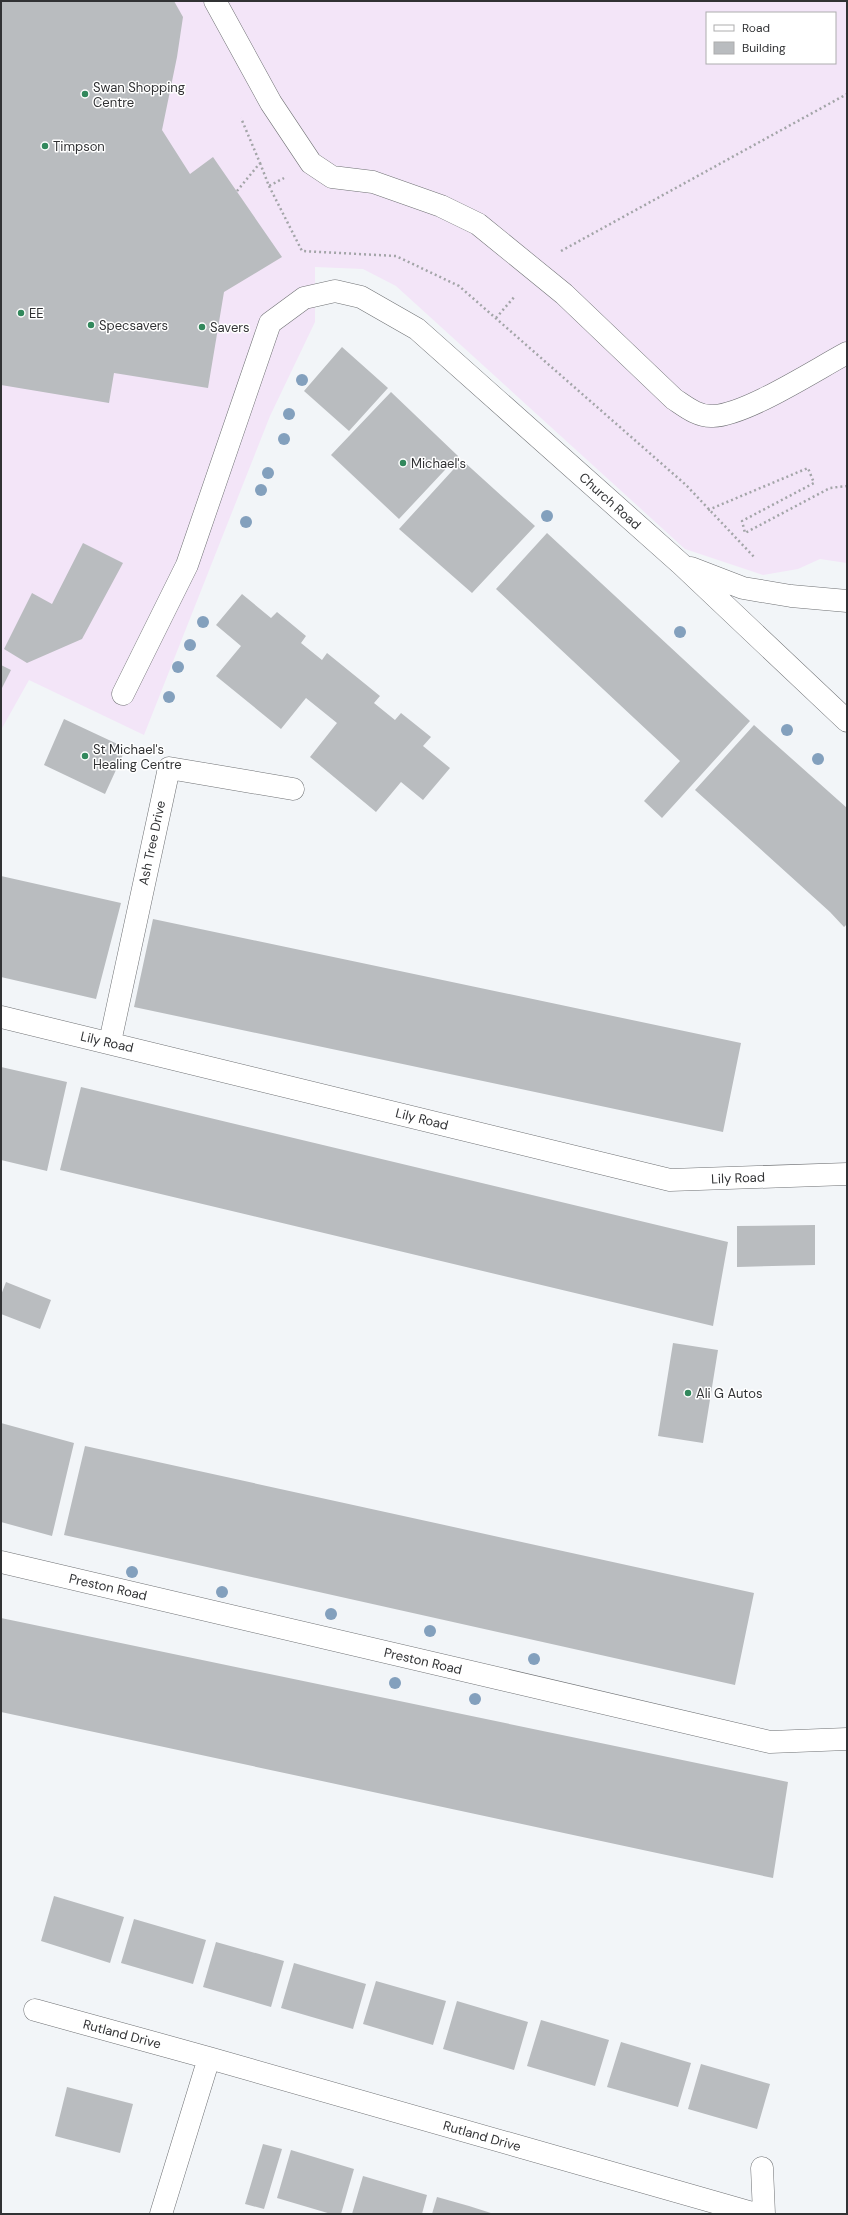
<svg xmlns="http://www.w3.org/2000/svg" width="848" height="2215" viewBox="0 0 848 2215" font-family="'DM Sans',sans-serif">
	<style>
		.commercial { fill: #f3e5f8; fill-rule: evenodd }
		.building { fill: #b9bcbf }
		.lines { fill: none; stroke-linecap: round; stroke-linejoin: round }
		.minor-casing { stroke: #6f7174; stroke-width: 23 }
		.path { stroke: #a3a5a8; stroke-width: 2.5; stroke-dasharray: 2 3; stroke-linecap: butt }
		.minor { stroke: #fff; stroke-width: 22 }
		.tree { fill: #83a0bd }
		.poi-dot { fill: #32885c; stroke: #fff; stroke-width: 1.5 }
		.labels { text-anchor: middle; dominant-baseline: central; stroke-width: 3; stroke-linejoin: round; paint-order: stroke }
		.poi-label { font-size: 13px; fill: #313234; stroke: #fff; text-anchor: start }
		.street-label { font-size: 13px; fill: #313234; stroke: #fff }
	</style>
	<rect width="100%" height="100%" fill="#f2f5f8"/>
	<!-- commercial -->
	<path class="commercial" d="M1 1H847V563L820 559 798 569 763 575 685 549 396 286 363 269 315 267V322L270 416 144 735 29 680 1 730ZM707 13H835V63H707Z"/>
	<!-- building -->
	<path class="building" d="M1 1H174L183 17 177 57 162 130 190 174 213 157 282 257 224 292 208 388 114 373 109 403 1 385Z
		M342 347 388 388 349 431 304 391Z
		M391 392 458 456 399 519 331 455Z
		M462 460 535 526 472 593 399 529Z
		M547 533 750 721 662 818 644 801 680 761 496 589Z
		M83 543 123 563 82 639 27 663 4 649 32 593 52 604Z
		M242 594 271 618 277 612 306 636 301 643 322 660 327 653 380 696 374 703 395 720 401 713 431 737 423 746 450 768 423 800 401 782 376 812 310 757 337 723 306 698 281 729 216 676 241 646 216 625Z
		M1 665 11 670 1 690Z
		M64 719 126 748 105 794 44 765Z
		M754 725 847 808V924L844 927 830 912 695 790Z
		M1 876 121 903 96 999 1 977Z
		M153 919 741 1043 723 1132 134 1007Z
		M1 1067 67 1082 47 1171 1 1160Z
		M81 1087 728 1242 713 1326 60 1170Z
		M815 1225V1265L737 1267V1226Z
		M6 1282 51 1300 40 1329 1 1314V1295Z
		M673 1343 718 1350 703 1443 658 1436Z
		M1 1423 74 1443 52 1536 1 1522Z
		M85 1446 754 1593 735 1685 64 1535Z
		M1 1618 788 1782 773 1878 1 1712Z
		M54 1896 124 1917 110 1963 41 1941Z
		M134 1919 206 1940 193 1984 121 1963Z
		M216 1942 284 1961 271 2007 203 1987Z
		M294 1963 366 1984 353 2029 281 2008Z
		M376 1981 446 2001 433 2045 363 2024Z
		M457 2001 528 2022 514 2070 443 2049Z
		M541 2020 609 2040 595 2086 527 2066Z
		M621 2042 691 2063 678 2107 607 2087Z
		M701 2064 770 2084 757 2129 688 2109Z
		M67 2087 133 2104 120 2153 55 2136Z
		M263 2144 282 2149 264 2209 245 2204Z
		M291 2150 354 2169 341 2214H331L277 2198Z
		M363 2176 427 2195 422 2214H352Z
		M437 2197 469 2206 494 2214H432Z"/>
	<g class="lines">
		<defs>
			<path id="minor" d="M215 1 271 103 311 163 332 177 373 182 441 206 478 224 564 294 674 399C686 407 698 417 713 416 746 415 815 370 847 353
				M691 568 743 588 791 596 847 601
				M123 694 187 565 270 323 304 298 335 291 361 297 417 329 681 564 847 721
				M1 1017 670 1180 847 1174
				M110 1042 169 768 293 789
				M1 1562 770 1742 847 1739
				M35 2010 209 2058
				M762 2168 764 2214
				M161 2214 209 2058 756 2214"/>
		</defs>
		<!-- minor casing -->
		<use href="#minor" class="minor-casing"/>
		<!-- path -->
		<path class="path" d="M260 163 269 186 284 178
			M269 186 302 251 396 256 459 286 686 485 755 558
			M237 191 260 163 241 118
			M561 251 847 94
			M496 318 515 296
			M708 510 808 468 814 483 742 521 745 533 830 488 847 486"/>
		<!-- minor -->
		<use href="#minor" class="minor"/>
	</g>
	<!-- trees -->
	<g class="tree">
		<circle cx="302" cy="380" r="6"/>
		<circle cx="289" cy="414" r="6"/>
		<circle cx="284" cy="439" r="6"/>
		<circle cx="268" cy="473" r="6"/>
		<circle cx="261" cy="490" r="6"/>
		<circle cx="547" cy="516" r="6"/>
		<circle cx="246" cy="522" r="6"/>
		<circle cx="203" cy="622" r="6"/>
		<circle cx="680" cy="632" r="6"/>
		<circle cx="190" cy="645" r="6"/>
		<circle cx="178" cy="667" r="6"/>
		<circle cx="169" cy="697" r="6"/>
		<circle cx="787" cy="730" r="6"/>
		<circle cx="818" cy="759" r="6"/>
		<circle cx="132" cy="1572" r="6"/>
		<circle cx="222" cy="1592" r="6"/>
		<circle cx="331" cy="1614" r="6"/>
		<circle cx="430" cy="1631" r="6"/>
		<circle cx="534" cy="1659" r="6"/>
		<circle cx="395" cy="1683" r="6"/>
		<circle cx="475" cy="1699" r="6"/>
	</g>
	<!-- markers -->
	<g class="poi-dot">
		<circle cx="85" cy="94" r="4"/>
		<circle cx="45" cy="146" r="4"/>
		<circle cx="21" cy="313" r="4"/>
		<circle cx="91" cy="325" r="4"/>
		<circle cx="202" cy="327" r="4"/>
		<circle cx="403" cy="463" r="4"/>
		<circle cx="85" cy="756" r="4"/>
		<circle cx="688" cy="1393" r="4"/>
	</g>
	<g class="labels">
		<!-- poi labels -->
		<g class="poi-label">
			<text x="93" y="87">Swan Shopping<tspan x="93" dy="15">Centre</tspan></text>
			<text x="53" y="146">Timpson</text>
			<text x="29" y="313">EE</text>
			<text x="99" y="325">Specsavers</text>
			<text x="210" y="327">Savers</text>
			<text x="411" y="463">Michael's</text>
			<text x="93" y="749">St Michael's<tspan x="93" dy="15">Healing Centre</tspan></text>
			<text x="696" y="1393">Ali G Autos</text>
		</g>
		<!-- street labels -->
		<g class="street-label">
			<text transform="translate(610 501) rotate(42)">Church Road</text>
			<text transform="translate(152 843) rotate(-78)">Ash Tree Drive</text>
			<text transform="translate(107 1042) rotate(13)">Lily Road</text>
			<text transform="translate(422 1119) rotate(14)">Lily Road</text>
			<text transform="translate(738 1178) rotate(-2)">Lily Road</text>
			<text transform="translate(108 1587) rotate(13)">Preston Road</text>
			<text transform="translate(423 1661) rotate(13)">Preston Road</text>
			<text transform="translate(122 2034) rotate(15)">Rutland Drive</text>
			<text transform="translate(482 2136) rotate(16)">Rutland Drive</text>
		</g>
	</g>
	<!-- border -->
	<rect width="848" height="2215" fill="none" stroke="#313234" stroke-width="4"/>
	<!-- legend -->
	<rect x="706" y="12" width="130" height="52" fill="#ffffff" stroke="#adadae"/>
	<rect x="714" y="25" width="20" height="6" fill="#ffffff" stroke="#adadae"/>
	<text x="742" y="32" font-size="12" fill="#313234">Road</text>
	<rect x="714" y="42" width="20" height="12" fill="#b9bcbf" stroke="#adadae"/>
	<text x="742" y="52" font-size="12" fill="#313234">Building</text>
</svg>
